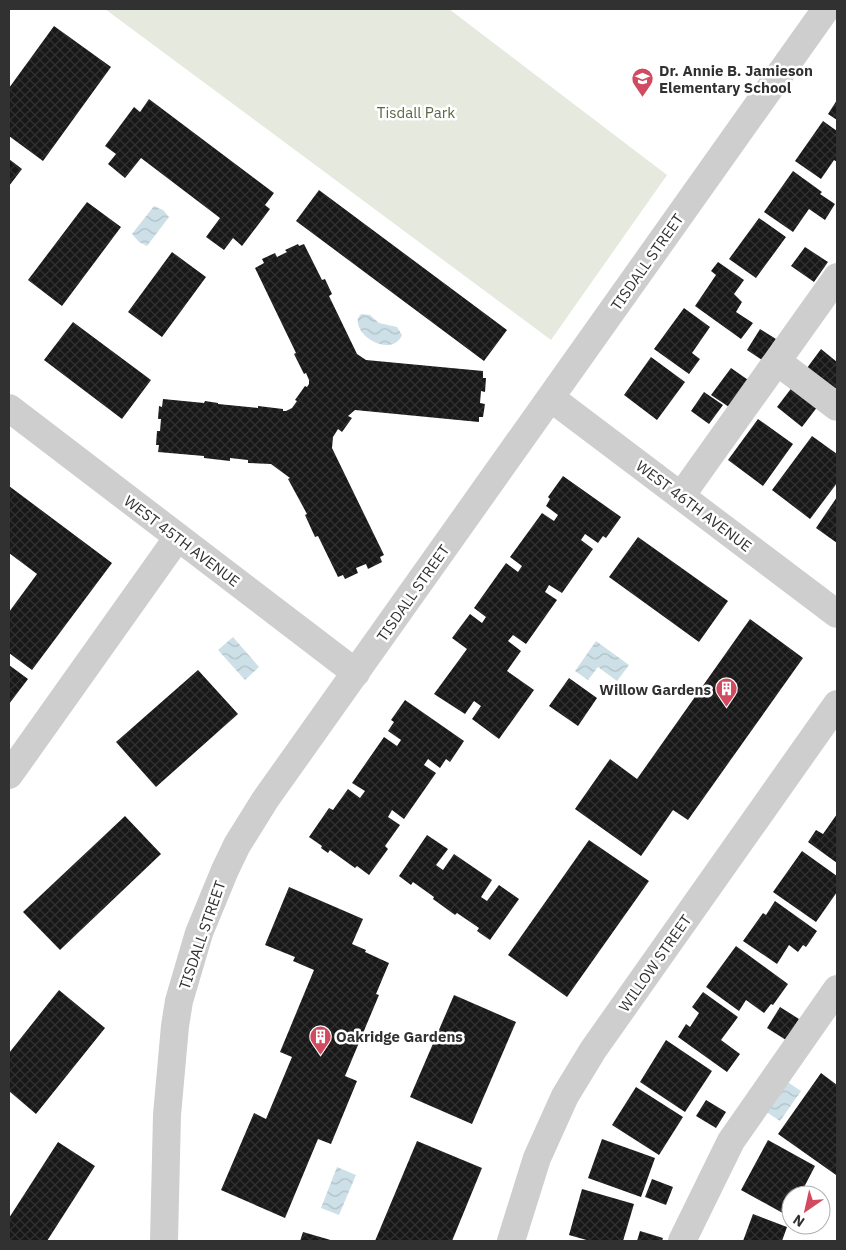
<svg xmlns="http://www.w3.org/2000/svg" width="846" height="1250" viewBox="0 0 846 1250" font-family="'IBM Plex Sans',sans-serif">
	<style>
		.park { fill: #e5e9de }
		.water { fill: url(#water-waves) }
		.building { fill: url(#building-cross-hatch) }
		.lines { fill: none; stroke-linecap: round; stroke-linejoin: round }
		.minor { stroke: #cecece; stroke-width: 28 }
		.labels { text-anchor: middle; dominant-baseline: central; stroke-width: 5; stroke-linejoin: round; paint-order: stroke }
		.poi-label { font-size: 15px; font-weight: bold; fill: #313131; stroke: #fff; text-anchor: start }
		.park-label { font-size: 15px; fill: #576843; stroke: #fff }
		.street-label { font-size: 15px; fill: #313131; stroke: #fff }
	</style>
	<defs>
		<pattern id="water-waves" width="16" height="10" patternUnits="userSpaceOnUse" patternTransform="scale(1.25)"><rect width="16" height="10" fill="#cddfe7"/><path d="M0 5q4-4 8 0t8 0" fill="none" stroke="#b0c0c7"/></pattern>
		<pattern id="building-cross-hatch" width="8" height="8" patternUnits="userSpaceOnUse" patternTransform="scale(1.25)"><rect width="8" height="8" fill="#181818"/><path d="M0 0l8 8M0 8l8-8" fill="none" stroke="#313131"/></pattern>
	</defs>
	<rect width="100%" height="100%" fill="#fff"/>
	<!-- park -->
	<path class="park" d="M105 9H449L667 175 551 340Z"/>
	<!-- water -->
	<path class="water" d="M154 206 163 210 169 217 147 246 139 242 132 234Z
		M361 314 370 315 379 323 397 327 402 335C392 358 354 337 358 318Z
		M233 637 259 667 245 680 218 650Z
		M596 641 629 665 617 681 598 667 588 680 575 671Z
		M786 1081 801 1091 780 1121 765 1111Z
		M337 1167 356 1175 339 1215 321 1208Z"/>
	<!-- building -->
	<path class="building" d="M54 26 111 67 43 161 9 136V88Z
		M149 99 274 193 265 205 270 209 242 246 233 238 224 250 206 237 220 218 141 158 125 178 108 164 116 154 105 146 134 107 140 112Z
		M837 100V120L828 114Z
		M823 121 837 131V162L834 160 821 179 795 161Z
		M9 159 22 169 9 186Z
		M793 171 822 192 820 194 835 204 825 220 809 209 793 232 764 212Z
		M319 190 507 330 484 361 296 221Z
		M87 202 121 227 62 306 28 280Z
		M759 218 786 237 756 278 729 259Z
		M298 244 299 246 304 244 322 280 325 279 332 294 329 296 357 354 366 360 483 371V378H486L485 392 481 391 480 403 485 404 483 417H479V422L355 410 348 416 352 418 342 432 338 429 333 437 332 448 384 555 380 557 382 562 368 569 366 564 356 568 358 573 345 579 343 575 338 577 318 536 315 537 305 515 307 514 288 479 290 478 271 464 248 463V460L230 458V461L204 458V456L158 452 159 445H156L157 431H160L161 419H158L159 406 162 407 163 399 204 403 205 401 218 403V404L258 408V406L283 409V411H286L292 408 297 401 295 400 305 386 307 387 309 384V380L306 373 304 374 294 354 296 353 255 268 264 263 262 259 275 253 277 257 287 252 285 250Z
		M805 247 828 262 814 282 791 266Z
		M172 252 206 277 162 337 128 312Z
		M718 262 744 280 734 294 742 302 736 312 753 323 741 339 695 306 716 275 711 271Z
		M684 308 710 327 692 353 700 359 689 374 654 349Z
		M73 322 151 380 122 419 44 360Z
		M760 329 776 339 762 360 747 350Z
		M821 349 837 362V386L835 389 807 368Z
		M651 357 685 382 657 420 624 395Z
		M731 368 751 382 732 409 711 395Z
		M793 386 818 406 802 427 777 407Z
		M704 392 723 405 709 424 691 411Z
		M758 419 793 444 763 486 728 460Z
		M812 436 837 454V483L810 519 772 490Z
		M563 476 621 517 606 538 603 536 598 543 585 534 581 540 593 549 562 593 549 585 545 592 557 600 526 644 513 635 508 641 521 651 507 671 534 690 499 739 472 719 481 706 474 701 465 714 434 694 467 649 452 638 470 614 482 623 486 617 474 608 506 563 518 572 522 566 510 557 542 513 554 521 558 515 546 506 550 499 548 497Z
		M9 486 112 563 32 670 9 653V612L37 574 9 553Z
		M837 497V543L816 528Z
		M638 537 728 601 699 642 609 577Z
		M750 619 803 658 688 820 673 810 641 856 575 809 610 759 637 779Z
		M9 665 28 679 9 704Z
		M198 670 238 714 156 787 116 742Z
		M569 678 597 698 578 726 549 706Z
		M405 700 464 741 450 762 446 759 440 768 428 759 424 765 436 773 404 819 392 810 388 817 400 825 385 846 388 849 369 875 357 866 355 868 330 850 328 853 321 848 322 846 309 837 329 808 333 810 348 789 360 798 365 791 352 783 384 737 397 746 401 740 388 731 394 722 391 720Z
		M837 814V863L808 842 816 830 823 834Z
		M125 816 161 854 60 950 23 912Z
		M427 835 448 849 436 865 443 870 454 854 492 880 481 897 487 901 499 885 519 899 490 940 477 931 479 928 457 913 455 915 433 899 434 897 413 882 411 885 399 876Z
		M589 840 649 881 567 997 508 955Z
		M802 851 837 876V892L816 922 773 892Z
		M289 887 363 919 352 944 366 950 365 952 389 963 376 994 379 995 345 1076 357 1081 331 1144 318 1139 285 1218 221 1190 254 1113 266 1119 292 1057 280 1052 314 970 293 961 295 957 265 945Z
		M775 901 817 931 806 947 803 945 798 952 789 945 777 964 743 941 763 913 766 915Z
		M736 946 788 984 773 1005 771 1004 764 1013 746 1000 739 1011 706 987Z
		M59 990 105 1028 36 1114 9 1091V1053Z
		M703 992 738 1017 721 1040 740 1054 727 1072 678 1037 686 1024 690 1027 699 1013 692 1007Z
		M454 995 516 1022 472 1124 410 1097Z
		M780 1007 799 1019 786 1040 767 1028Z
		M666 1040 712 1071 685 1112 640 1082Z
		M821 1073 837 1085 836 1175 778 1134Z
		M636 1087 683 1117 659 1155 612 1125Z
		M706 1100 726 1112 716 1128 696 1116Z
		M602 1139 655 1158 641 1197 588 1178Z
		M768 1140 815 1166 800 1195H791V1211L788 1216 741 1190Z
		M417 1141 482 1168 452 1241H375Z
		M58 1142 95 1166 47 1241H9V1218Z
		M652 1179 673 1187 666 1205 645 1197Z
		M582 1189 634 1204 623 1241H590L569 1235Z
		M753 1214 787 1227 782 1241H743Z
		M640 1231 663 1238 662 1241H637Z
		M303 1232 334 1241H300Z"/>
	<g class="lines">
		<!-- minor -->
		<path class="minor" d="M778 362 837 407
			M551 398 837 614
			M9 408 356 673
			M681 496 837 277
			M9 775 178 537
			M164 1241 167 1115 175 1026 179 1001 199 933 225 870 237 845 265 800 826 9
			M511 1241 537 1158 565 1096 593 1050 837 704
			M682 1241 731 1141 837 989"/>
	</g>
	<!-- icons -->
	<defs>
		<symbol id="school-pin" viewBox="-11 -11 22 30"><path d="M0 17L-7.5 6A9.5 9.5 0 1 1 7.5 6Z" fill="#d14a5f" stroke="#fff"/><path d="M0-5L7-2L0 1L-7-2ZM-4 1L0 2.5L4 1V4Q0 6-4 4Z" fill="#fff"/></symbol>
		<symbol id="building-pin" viewBox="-11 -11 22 30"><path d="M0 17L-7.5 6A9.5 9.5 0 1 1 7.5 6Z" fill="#d14a5f" stroke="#fff"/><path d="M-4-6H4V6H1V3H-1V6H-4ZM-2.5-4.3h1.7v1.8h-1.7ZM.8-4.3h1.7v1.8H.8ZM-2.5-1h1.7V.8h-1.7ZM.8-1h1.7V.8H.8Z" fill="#fff"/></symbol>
	</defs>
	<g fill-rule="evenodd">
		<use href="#school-pin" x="630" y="66" width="25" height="34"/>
		<use href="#building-pin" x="714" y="676" width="25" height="34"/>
		<use href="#building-pin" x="308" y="1024" width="25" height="34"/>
	</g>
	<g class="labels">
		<!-- poi labels -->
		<g class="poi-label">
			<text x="659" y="70">Dr. Annie B. Jamieson<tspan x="659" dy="17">Elementary School</tspan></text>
			<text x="711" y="689" text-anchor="end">Willow Gardens</text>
			<text x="336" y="1036">Oakridge Gardens</text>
		</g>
		<!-- park labels -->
		<g class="park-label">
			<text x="416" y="112">Tisdall Park</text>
		</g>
		<!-- street labels -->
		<g class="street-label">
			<text transform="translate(647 262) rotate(-55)">TISDALL STREET</text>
			<text transform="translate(694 506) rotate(37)">WEST 46TH AVENUE</text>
			<text transform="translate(182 541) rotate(37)">WEST 45TH AVENUE</text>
			<text transform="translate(413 593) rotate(-55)">TISDALL STREET</text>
			<text transform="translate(202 935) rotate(-71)">TISDALL STREET</text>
			<text transform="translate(655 963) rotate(-55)">WILLOW STREET</text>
		</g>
	</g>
	<!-- border -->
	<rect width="846" height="1250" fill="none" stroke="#313131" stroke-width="20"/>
	<!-- north arrow -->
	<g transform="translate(806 1210) rotate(214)"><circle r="24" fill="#ffffff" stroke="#adadad"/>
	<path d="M0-4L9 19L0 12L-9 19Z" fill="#d14a5f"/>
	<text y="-8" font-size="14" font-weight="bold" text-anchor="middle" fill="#313131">N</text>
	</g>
</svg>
